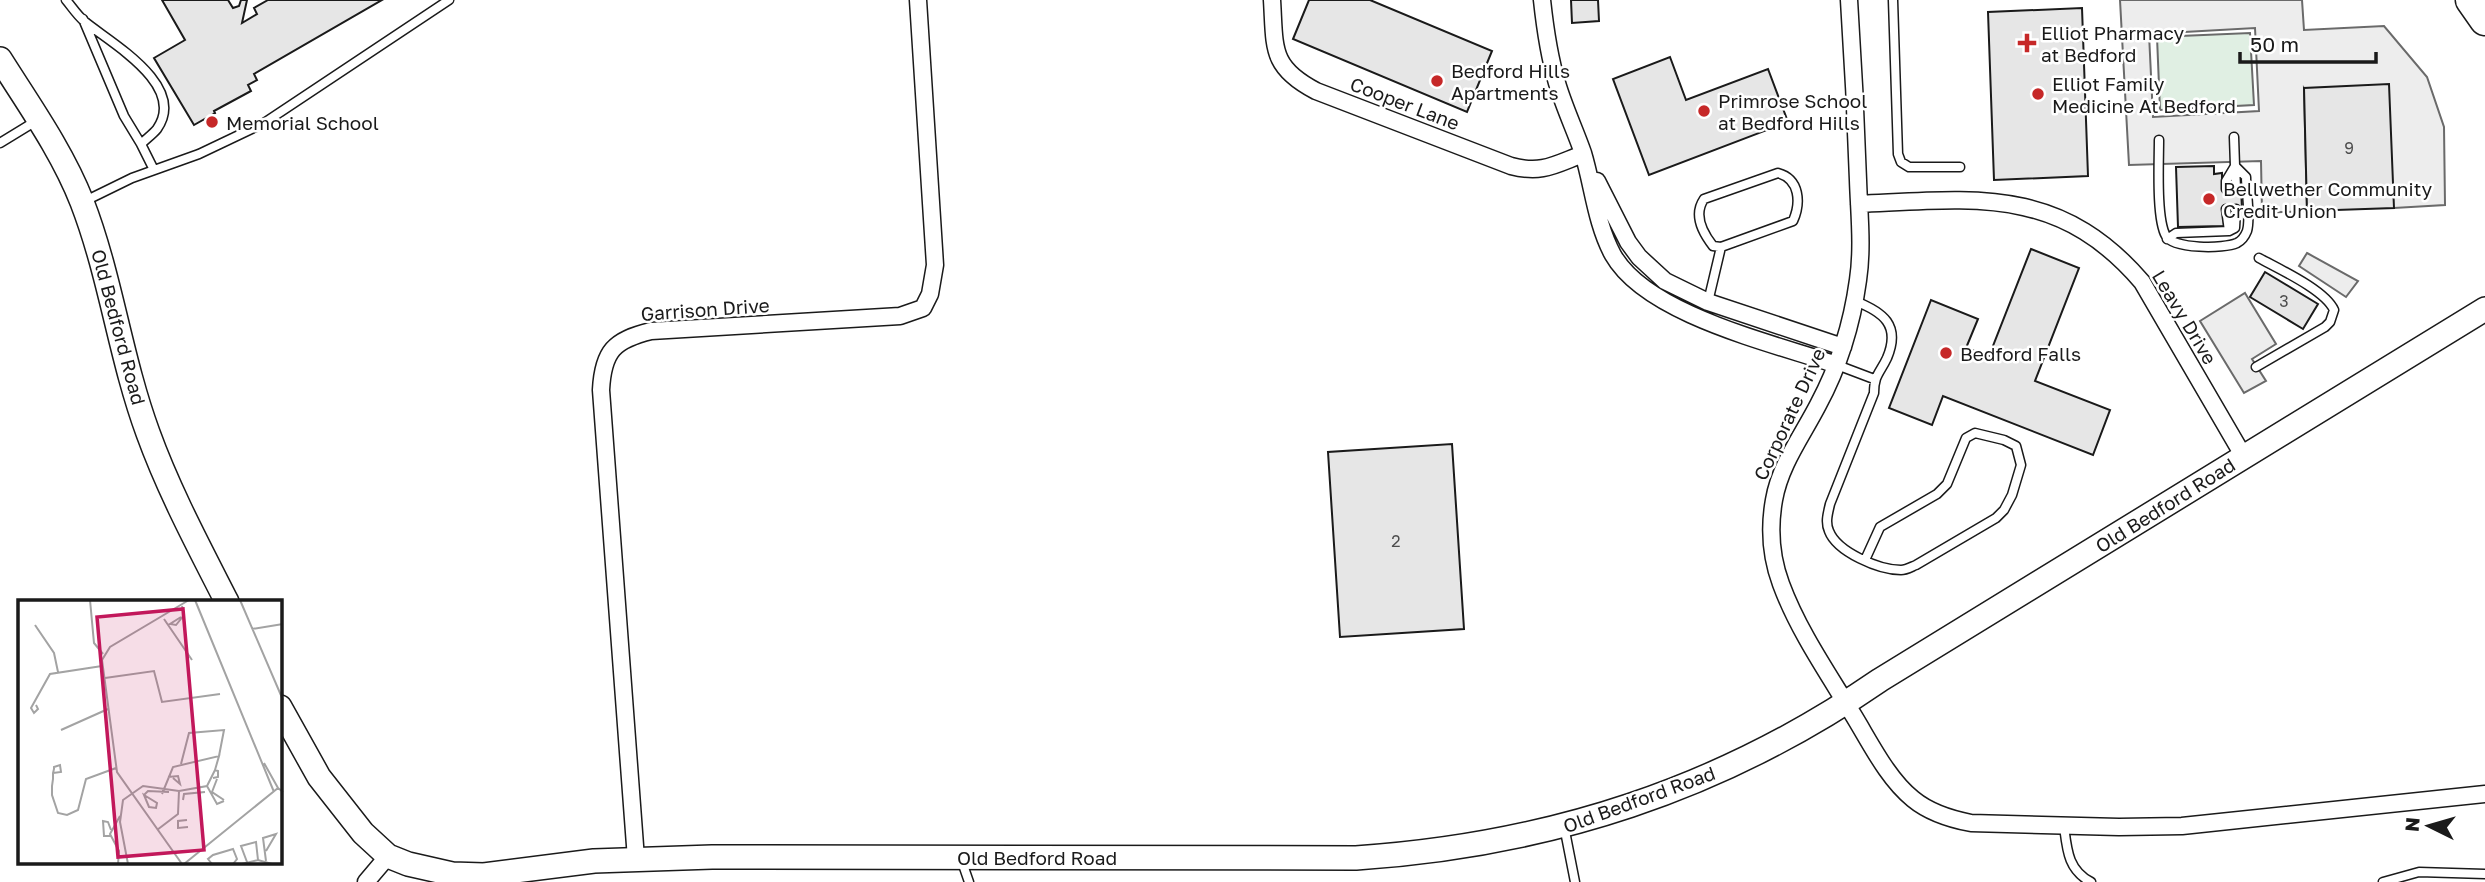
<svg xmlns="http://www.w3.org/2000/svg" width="2485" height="882" viewBox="0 0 2485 882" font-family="'Golos Text',sans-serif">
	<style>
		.green { fill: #e0efe3; stroke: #6a6a6a; stroke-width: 2 }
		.parking { fill: #ededed; stroke: #6a6a6a; stroke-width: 2; fill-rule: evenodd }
		.building { fill: #e6e6e6; stroke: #1a1a1a; stroke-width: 2 }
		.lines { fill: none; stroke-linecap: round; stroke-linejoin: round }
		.lane-casing { stroke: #1a1a1a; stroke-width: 11 }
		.street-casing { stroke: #1a1a1a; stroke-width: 19 }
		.secondary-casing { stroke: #1a1a1a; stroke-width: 26 }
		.highway-casing { stroke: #1a1a1a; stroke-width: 33 }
		.lane { stroke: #fff; stroke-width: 8 }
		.street { stroke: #fff; stroke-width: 16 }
		.secondary { stroke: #fff; stroke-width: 23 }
		.highway { stroke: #fff; stroke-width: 30 }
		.poi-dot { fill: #c62828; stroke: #fff; stroke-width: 2.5 }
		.labels { text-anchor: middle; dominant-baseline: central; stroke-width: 5; stroke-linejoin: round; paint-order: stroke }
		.number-label { font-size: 16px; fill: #4d4d4d }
		.poi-label { font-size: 19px; fill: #1a1a1a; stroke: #fff; text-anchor: start }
		.street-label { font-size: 19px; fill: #1a1a1a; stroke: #fff }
		.inset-road { fill: none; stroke: #a3a3a3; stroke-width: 2 }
		.view { fill: #c2185b; fill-opacity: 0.15; stroke: #c2185b; stroke-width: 3.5 }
		.inset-edge { fill: none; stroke: #1a1a1a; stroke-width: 3.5 }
	</style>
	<rect width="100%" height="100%" fill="#fff"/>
	<!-- green -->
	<path class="green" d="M2250 33 2254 105 2160 110 2157 37Z"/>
	<!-- parking -->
	<path class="parking" d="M2120 0H2302L2304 30 2384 26 2427 77 2444 127 2445 205 2394 208 2304 88 2307 211 2262 213 2261 161 2129 165ZM2255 28 2259 111 2153 117 2149 34Z
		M2307 253 2358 281 2346 297 2299 266Z
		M2245 293 2276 344 2252 359 2266 381 2244 393 2200 321Z"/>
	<!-- building -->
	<path class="building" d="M162 0H228L233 8 239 6 241 0H247L242 23 257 14 254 8 268 0H382L254 74 257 80 248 85 251 91 214 111 215 113 194 125 154 58 185 40Z
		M1309 0H1370L1492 51 1467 112 1293 39Z
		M1571 0H1598L1599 21 1572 23Z
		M2082 8 2088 176 1994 180 1988 12Z
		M1670 57 1686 100 1768 69 1788 122 1649 175 1613 79Z
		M2389 84 2394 208 2307 211 2304 88Z
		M2214 166V174L2222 173V189L2241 188 2242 209H2223L2224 226 2178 227 2176 167Z
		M2031 249 2079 268 2035 381 2110 410 2093 455 1943 396 1932 425 1889 408 1931 300 1978 319 1966 348 1989 356Z
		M2265 272 2318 304 2303 329 2250 297Z
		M1452 444 1464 629 1340 637 1328 452Z"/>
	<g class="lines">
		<defs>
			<path id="lane" d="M66 0C72 7 77 15 84 21 109 42 188 85 157 129 153 134 146 139 141 144L124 116 83 19
				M1893 0 1898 154 1901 162 1909 167H1960
				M2159 140C2159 162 2156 219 2166 236 2173 249 2224 249 2237 243 2241 241 2245 236 2247 231 2251 218 2246 191 2246 177L2235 166 2234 137
				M0 143 36 121
				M141 144 154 170
				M2235 166 2236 188
				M1778 173C1800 179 1801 203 1793 221L1721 247 1713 246C1702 232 1693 215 1704 199Z
				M2226 189V181L2235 166
				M85 201 132 178 199 154 264 123 449 0
				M2226 209 2229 231
				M2167 239 2176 233 2229 231 2235 228 2236 209
				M1855 301C1883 312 1901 325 1887 358 1880 373 1874 375 1874 393L1830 504C1828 513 1825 522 1829 531 1837 552 1879 570 1901 570 1906 570 1911 567 1916 565L1996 518 2004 510 2012 495 2021 465 2016 446 2004 440 1975 433 1966 438 1947 484 1937 494 1880 527 1865 560
				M1708 302 1721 247
				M1837 365 1874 379
				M2256 367 2325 327 2330 322 2334 310C2325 290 2279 269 2259 258
				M1564 826 1575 882
				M2064 826C2067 850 2068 870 2091 882
				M961 859 969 882
				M2383 882 2419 872 2485 874"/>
			<path id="street" d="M1272 0C1275 48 1270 67 1316 91L1511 166C1542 174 1554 165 1583 154
				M1542 0C1545 28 1549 56 1557 83 1564 107 1575 130 1583 153 1593 186 1596 224 1613 255 1647 315 1773 343 1837 365
				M1849 0C1853 60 1856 120 1858 180 1859 212 1863 247 1858 280 1852 324 1839 366 1818 405 1802 436 1780 465 1774 500 1769 528 1771 557 1781 584 1798 630 1827 672 1852 713 1870 742 1887 778 1913 799 1930 813 1950 819 1971 823L2119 827 2182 826 2485 794
				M1597 181 1628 242 1639 257 1665 281 1708 302 1843 347
				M1859 204C1974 199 2059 185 2142 282L2244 457
				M636 859 601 390C603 351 614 340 651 331L900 316 923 308 930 294 935 265 918 0
				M366 882 388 856"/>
			<path id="secondary" d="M0 59C29 105 62 151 82 202 111 277 120 357 148 433 169 491 199 547 227 602
				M280 707 319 777 363 833 388 856 408 864 452 874 484 875 594 861 712 857 1356 858C1549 845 1720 790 1880 680L2485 309"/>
			<path id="highway" d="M2471 0 2485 20"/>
		</defs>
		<!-- lane casing -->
		<use href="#lane" class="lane-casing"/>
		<!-- street casing -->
		<use href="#street" class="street-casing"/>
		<!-- secondary casing -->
		<use href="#secondary" class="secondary-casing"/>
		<!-- highway casing -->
		<use href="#highway" class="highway-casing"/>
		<!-- lane -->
		<use href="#lane" class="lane"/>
		<!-- street -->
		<use href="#street" class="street"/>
		<!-- secondary -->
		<use href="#secondary" class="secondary"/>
		<!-- highway -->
		<use href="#highway" class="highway"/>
	</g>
	<!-- markers -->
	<g class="poi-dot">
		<path d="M2023.5 32.5h7v7h7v7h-7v7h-7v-7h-7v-7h7z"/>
		<circle cx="1437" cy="81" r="7"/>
		<circle cx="2038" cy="94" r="7"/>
		<circle cx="1704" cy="111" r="7"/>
		<circle cx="212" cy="122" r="7"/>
		<circle cx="2209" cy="199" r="7"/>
		<circle cx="1946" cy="353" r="7"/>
	</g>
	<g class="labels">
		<!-- number labels -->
		<g class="number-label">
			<text x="2349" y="148">9</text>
			<text x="2284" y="301">3</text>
			<text x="1396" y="541">2</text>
		</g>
		<!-- poi labels -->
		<g class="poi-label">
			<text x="2041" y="32">Elliot Pharmacy<tspan x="2041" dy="22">at Bedford</tspan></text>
			<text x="1451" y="70">Bedford Hills<tspan x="1451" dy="22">Apartments</tspan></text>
			<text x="2052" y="83">Elliot Family<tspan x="2052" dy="22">Medicine At Bedford</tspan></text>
			<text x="1718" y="100">Primrose School<tspan x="1718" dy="22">at Bedford Hills</tspan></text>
			<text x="226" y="122">Memorial School</text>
			<text x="2223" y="188">Bellwether Community<tspan x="2223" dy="22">Credit Union</tspan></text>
			<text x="1960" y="353">Bedford Falls</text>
		</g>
		<!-- street labels -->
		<g class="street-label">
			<text transform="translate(1405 103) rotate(21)">Cooper Lane</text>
			<text transform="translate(705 309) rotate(-4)">Garrison Drive</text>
			<text transform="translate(2185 317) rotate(59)">Leavy Drive</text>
			<text transform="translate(119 327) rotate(75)">Old Bedford Road</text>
			<text transform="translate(1789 414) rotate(-65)">Corporate Drive</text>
			<text transform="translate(2165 505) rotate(-32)">Old Bedford Road</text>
			<text transform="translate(1639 799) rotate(-20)">Old Bedford Road</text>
			<text x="1037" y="857">Old Bedford Road</text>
		</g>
	</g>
	<!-- overview -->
	<g transform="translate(18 600)">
		<rect width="264" height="264" fill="#fff"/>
		<path class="inset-road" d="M72 0 76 43 85 54M177 0 256 192M222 0 265 100M163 17 152 24 158 25 166 15 164 6M146 19 174 60M17 25 36 53 40 72M234 29 265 24M87 78 136 71 144 102 202 94M18 105 20 109 16 113 13 108 32 74 84 66M43 130 90 109M246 163 260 188M163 164 171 133 206 130 201 156M35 173 43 172 42 165 36 167V169L35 173V179L34 186V195L40 213 49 215 60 210 68 179 98 168M150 177 160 176 162 184 155 178M199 179 194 192 206 200M189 186 199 204 206 201M144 194 155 167 201 156 197 170M126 195 139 203 138 208 131 207ZM126 195 130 191 151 192M165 200 166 194 187 192M169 220 160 221V228L170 227M139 230 160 214 161 191M92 236H86L85 221 90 222 93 230M248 251 258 234 245 238 248 261M229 262 223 246 238 242 240 260M100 264 101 251 92 234 102 216M110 264 102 222 105 200 125 186 161 191 189 186 197 170 200 171V177L195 178M164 264 99 172 84 60 92 47 171 0M166 264 260 188 265 192M194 264 190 259 195 255 215 249 219 259 215 264M224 264 240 260 254 264"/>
		<path class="view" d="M165 9 186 250 100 257 79 17Z"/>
		<rect width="264" height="264" class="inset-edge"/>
	</g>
	<!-- north arrow -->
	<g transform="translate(2429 826) rotate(275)" stroke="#ffffff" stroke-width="5" paint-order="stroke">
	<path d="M0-5L12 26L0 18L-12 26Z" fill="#1a1a1a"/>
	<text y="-10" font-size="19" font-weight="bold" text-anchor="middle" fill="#1a1a1a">N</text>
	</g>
	<!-- scale -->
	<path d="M2240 52v10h136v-10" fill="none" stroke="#1a1a1a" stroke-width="3.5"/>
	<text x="2250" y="52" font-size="21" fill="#1a1a1a" stroke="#ffffff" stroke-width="5" paint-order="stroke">50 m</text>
</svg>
